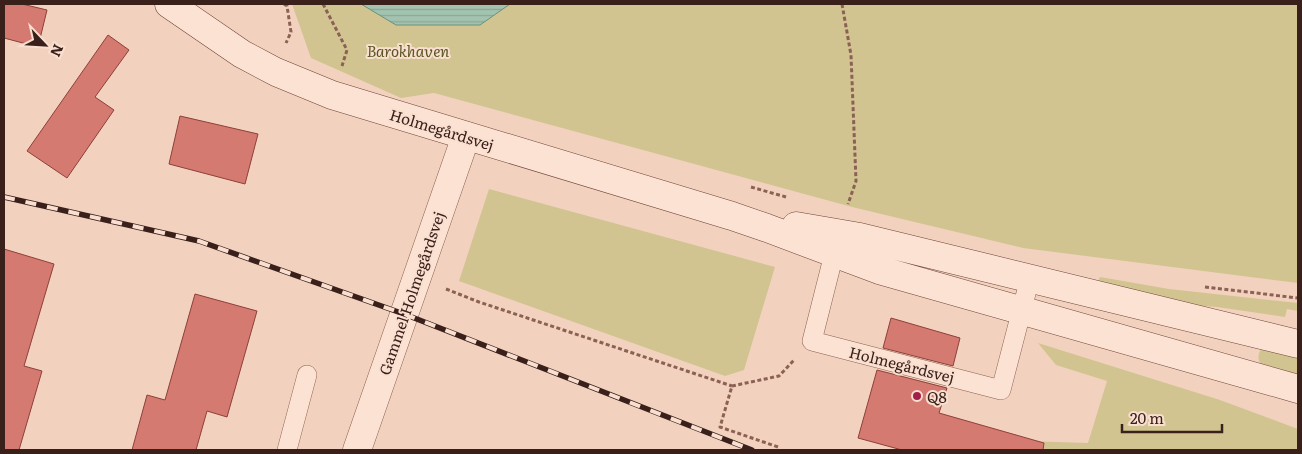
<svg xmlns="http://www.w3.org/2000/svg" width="1302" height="454" viewBox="0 0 1302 454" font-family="Literata,serif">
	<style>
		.green { fill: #d1c491 }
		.water { fill: url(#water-rules); stroke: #68927a }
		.building { fill: #d47a70; stroke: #8e3f39 }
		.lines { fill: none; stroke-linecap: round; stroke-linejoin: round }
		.lane-casing { stroke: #8c6155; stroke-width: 20 }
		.street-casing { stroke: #8c6155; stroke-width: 29 }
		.secondary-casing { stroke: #6e4238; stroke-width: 29 }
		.path { stroke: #8c6155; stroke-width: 3; stroke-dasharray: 4 2.5; stroke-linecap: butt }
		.lane { stroke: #fce2d2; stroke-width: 19 }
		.street { stroke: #fce2d2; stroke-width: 28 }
		.secondary { stroke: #fce2d2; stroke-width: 28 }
		.rail-casing { stroke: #3a201b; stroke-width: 5.5 }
		.rail { stroke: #f9dfcf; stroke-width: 4; stroke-dasharray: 11; stroke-linecap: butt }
		.poi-dot { fill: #a11f49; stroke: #f9dfcf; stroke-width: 2 }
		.labels { text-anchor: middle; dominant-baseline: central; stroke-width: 4; stroke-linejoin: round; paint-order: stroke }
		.park-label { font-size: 15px; font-style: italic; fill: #585520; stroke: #f9dfcf }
		.street-label { font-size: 15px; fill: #3a201b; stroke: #f9dfcf }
		.poi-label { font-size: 15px; fill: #3a201b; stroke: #f9dfcf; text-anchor: start }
	</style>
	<defs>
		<pattern id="water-rules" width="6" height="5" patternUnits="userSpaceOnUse" patternTransform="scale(1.25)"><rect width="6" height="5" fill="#a2c3af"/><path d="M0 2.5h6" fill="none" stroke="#8ca796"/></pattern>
	</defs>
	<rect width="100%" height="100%" fill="#f2d2be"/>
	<!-- green -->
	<path class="green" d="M292 4H1298V283L1023 248 852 207 434 93 401 98 311 58Z
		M489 189 775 267 744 370 725 376 459 281Z
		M1100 277 1169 289 1298 303V311L1287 309 1285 317 1217 307 1189 305 1098 282Z
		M1038 343 1220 400 1298 429V450H1024L1026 441 1088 443 1107 381 1056 365Z
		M1262 347 1298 351V378L1261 366C1257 357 1258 355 1262 347Z"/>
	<!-- water -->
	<path class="water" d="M361 4H510L480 25H396Z"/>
	<!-- building -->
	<path class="building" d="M4 4H22L47 10 38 47 4 38Z
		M108 35 129 50 95 97 114 110 67 178 27 151Z
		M180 116 258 134 245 184 169 164Z
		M4 249 54 264 24 366 42 371 19 450H4Z
		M195 294 257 311 227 417 207 411 196 450H132L147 395 165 400Z
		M891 318 960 338 953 366 883 348Z
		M877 370 947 388 939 413 1044 443 1043 450H902L858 438Z"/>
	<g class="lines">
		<defs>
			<path id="lane" d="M837 242 812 341 1001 390 1030 278
				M287 450 307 375"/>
			<path id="street" d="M357 450 466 136"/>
			<path id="secondary" d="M169 4 242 54 276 72 332 95 732 216 767 228 879 270 1298 389
				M796 226 860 237 1298 344"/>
		</defs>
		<!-- lane casing -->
		<use href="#lane" class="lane-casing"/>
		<!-- street casing -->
		<use href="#street" class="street-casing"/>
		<!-- secondary casing -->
		<use href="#secondary" class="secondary-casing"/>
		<!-- path -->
		<path class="path" d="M284 4 287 6 291 32 286 43
			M323 4 347 50 342 66
			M842 4 851 55 856 181 848 204
			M751 187 786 197
			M1205 287 1298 298
			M446 289 479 302 732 386
			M778 447 720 427 732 386 779 376 795 359"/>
		<!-- lane -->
		<use href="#lane" class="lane"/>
		<!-- street -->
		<use href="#street" class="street"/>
		<!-- secondary -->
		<use href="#secondary" class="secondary"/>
		<defs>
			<path id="rail" d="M4 197 199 241 404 314 752 450"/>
		</defs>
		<!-- rail casing -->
		<use href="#rail" class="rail-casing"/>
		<!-- rail -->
		<use href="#rail" class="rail"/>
	</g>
	<!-- markers -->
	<circle class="poi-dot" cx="917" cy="396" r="5"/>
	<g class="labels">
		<!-- park labels -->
		<g class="park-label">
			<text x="408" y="50">Barokhaven</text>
		</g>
		<!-- street labels -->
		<g class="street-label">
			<text transform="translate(442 129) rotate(17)">Holmegårdsvej</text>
			<text transform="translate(411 293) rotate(-71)">Gammel Holmegårdsvej</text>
			<text transform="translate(902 364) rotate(14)">Holmegårdsvej</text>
		</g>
		<!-- poi labels -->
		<g class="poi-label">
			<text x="927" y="396">Q8</text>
		</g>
	</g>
	<!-- border -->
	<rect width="1302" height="454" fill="none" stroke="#3a201b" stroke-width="10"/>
	<!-- north arrow -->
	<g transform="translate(45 45) rotate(115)" stroke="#f9dfcf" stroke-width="4" paint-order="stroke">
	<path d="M0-4L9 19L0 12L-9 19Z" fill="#3a201b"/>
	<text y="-8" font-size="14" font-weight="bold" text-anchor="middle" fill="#3a201b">N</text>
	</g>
	<!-- scale -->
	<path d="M1122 424v8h100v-8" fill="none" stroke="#3a201b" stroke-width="2.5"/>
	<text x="1130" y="424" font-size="15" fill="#3a201b" stroke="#f9dfcf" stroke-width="4" paint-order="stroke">20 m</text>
</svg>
